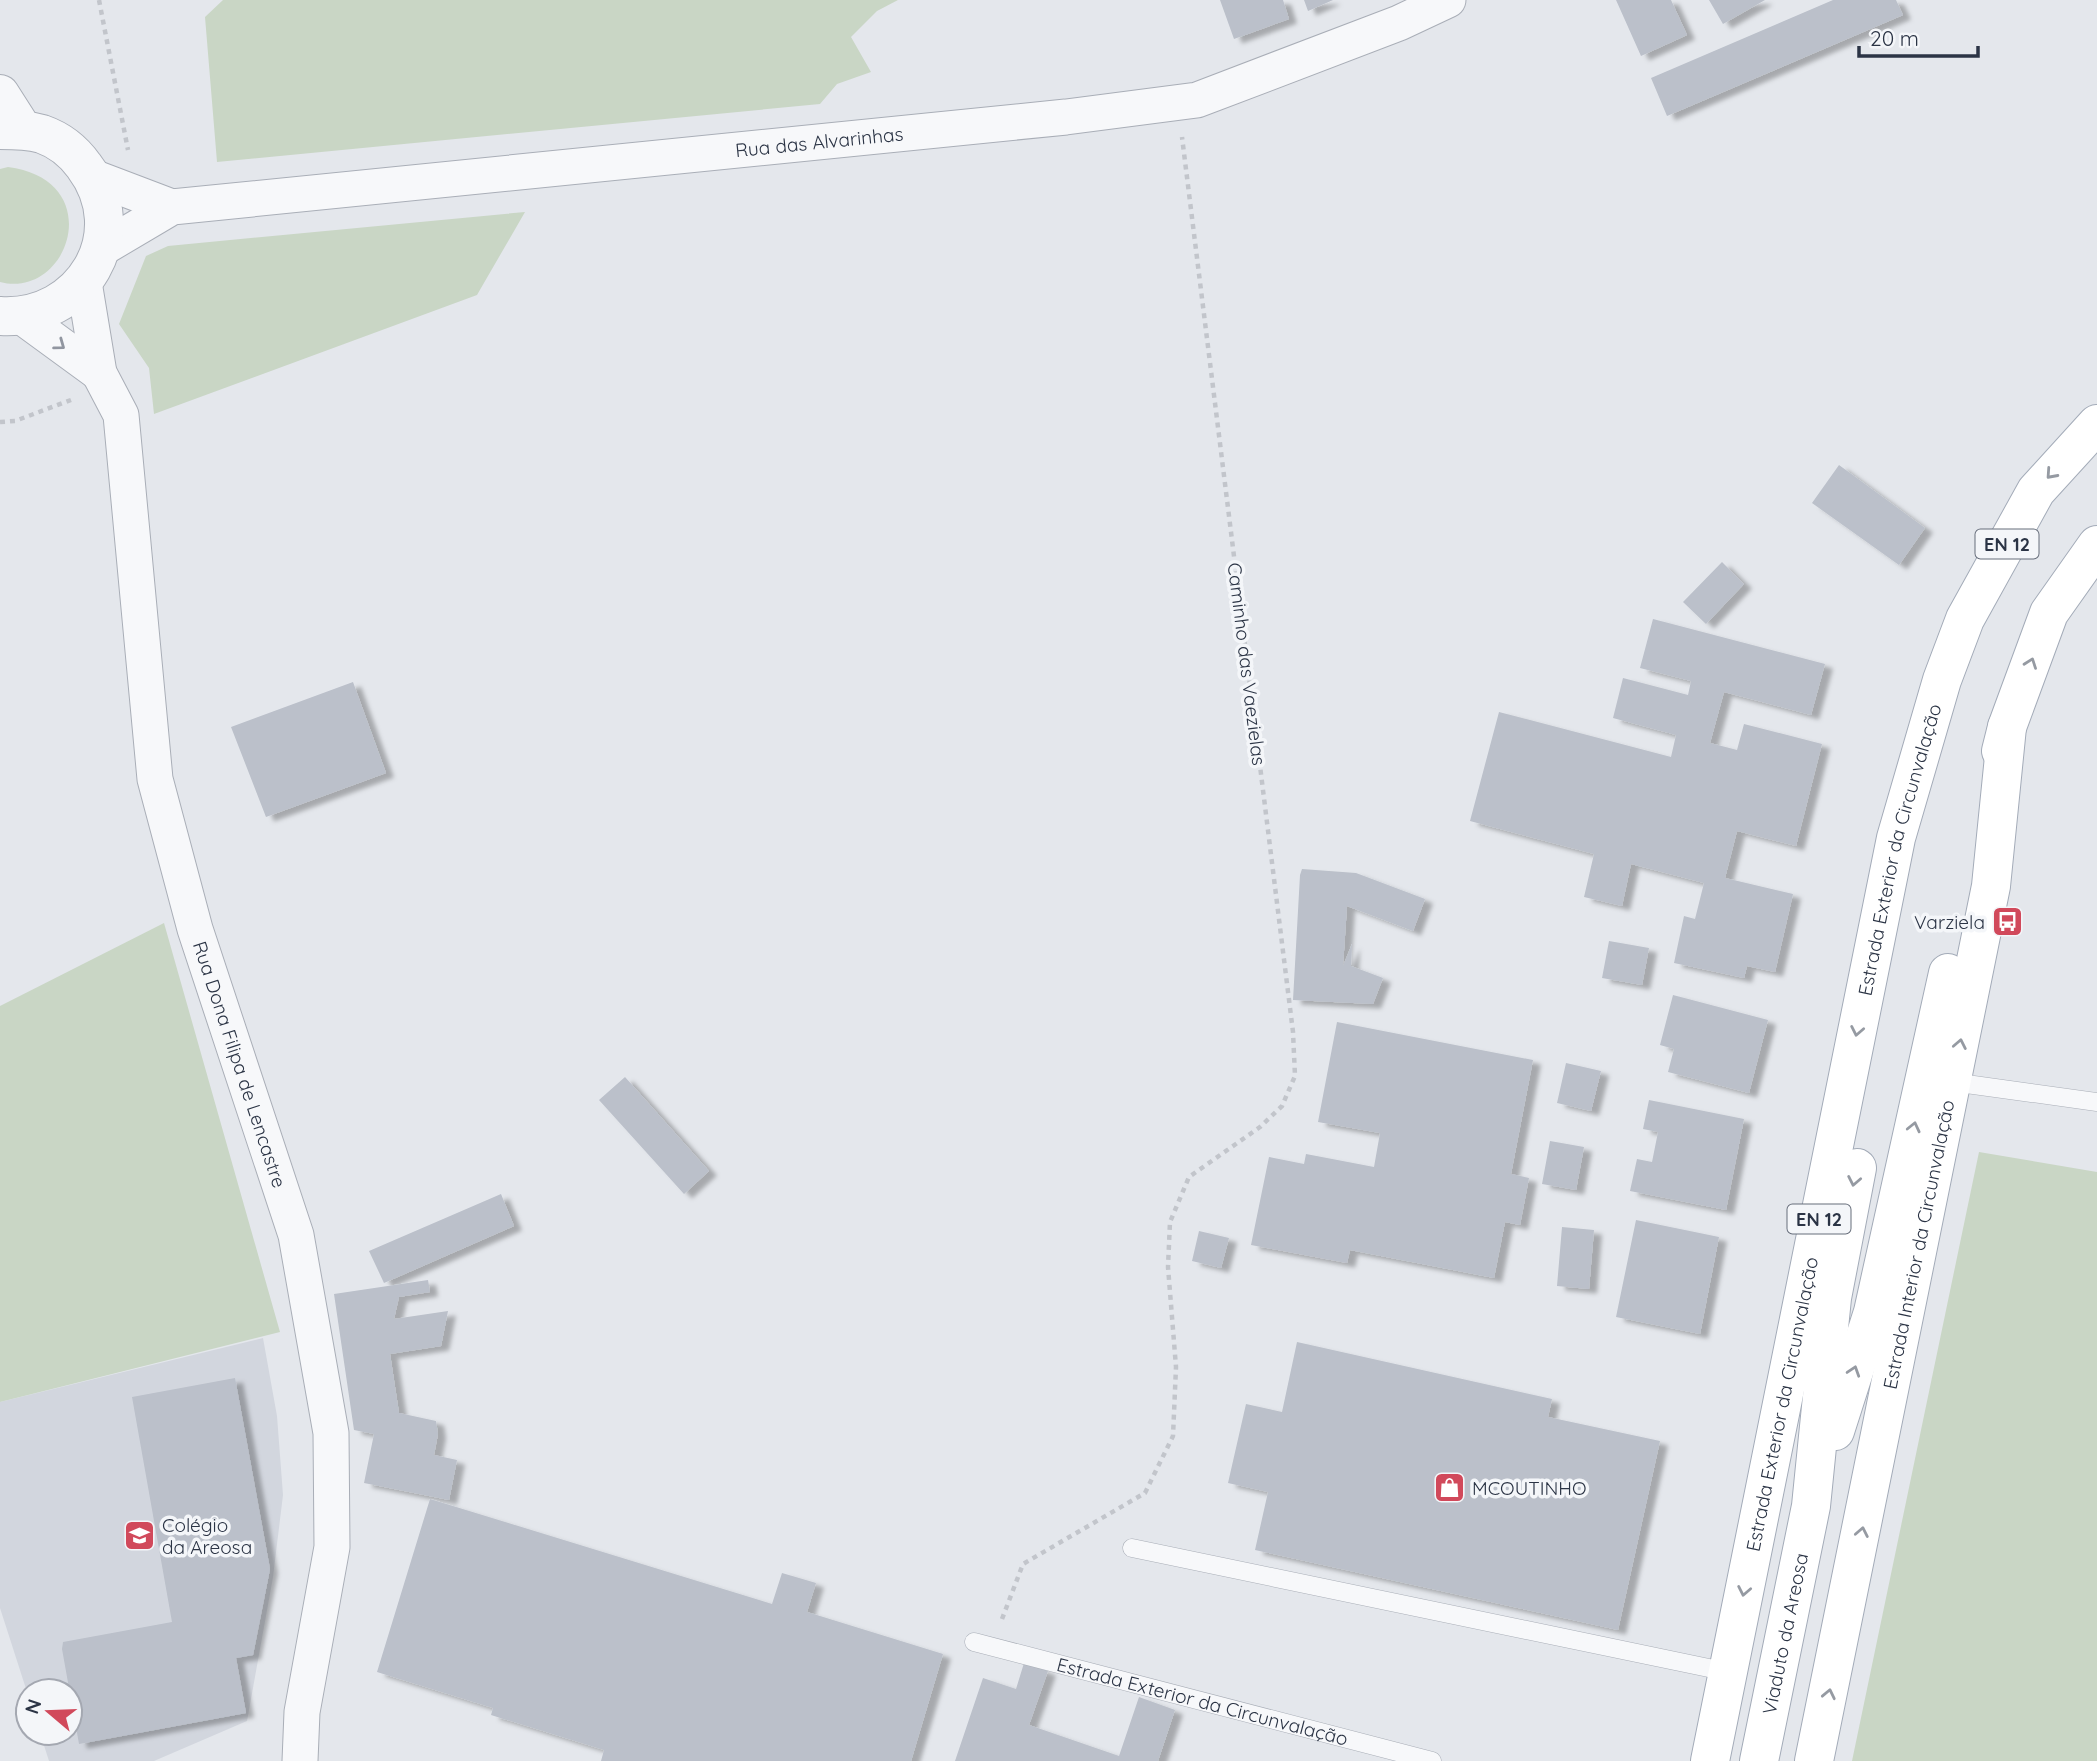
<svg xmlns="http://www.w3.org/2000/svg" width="2097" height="1761" viewBox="0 0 2097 1761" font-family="Quicksand,sans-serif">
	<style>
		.built { fill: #d2d6de }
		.green { fill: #c9d6c5 }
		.building { fill: #bbc0ca; filter: url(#shadow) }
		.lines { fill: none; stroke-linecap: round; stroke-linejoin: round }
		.service-casing { stroke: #a9aeb7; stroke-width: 19 }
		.minor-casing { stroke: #a9aeb7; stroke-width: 37 }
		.tertiary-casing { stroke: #a9aeb7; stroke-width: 40 }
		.primary-casing { stroke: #a3abb8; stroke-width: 40 }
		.path { stroke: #c2c5cb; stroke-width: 4.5; stroke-dasharray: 5 5; stroke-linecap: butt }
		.service { stroke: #f7f8fa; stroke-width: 18 }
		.minor { stroke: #f7f8fa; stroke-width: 35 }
		.tertiary { stroke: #f7f8fa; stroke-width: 38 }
		.primary { stroke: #fff; stroke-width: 38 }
		.oneway { stroke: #9196a0 }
		.oneway2 { stroke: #959aa2 }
		.labels { text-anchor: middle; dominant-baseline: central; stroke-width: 7; stroke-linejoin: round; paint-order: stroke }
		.shield { fill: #f4f6f9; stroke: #676e7b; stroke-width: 2 }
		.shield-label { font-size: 18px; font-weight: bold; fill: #2b3445 }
		.street-label { font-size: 19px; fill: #2b3445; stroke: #f4f6f9 }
		.poi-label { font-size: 19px; fill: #2b3445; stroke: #f4f6f9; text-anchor: start }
	</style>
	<defs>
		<filter id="shadow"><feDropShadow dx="8" dy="4.5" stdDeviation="2" flood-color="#0004"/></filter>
	</defs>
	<rect width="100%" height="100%" fill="#e4e7ec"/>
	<!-- built -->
	<path class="built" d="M263 1338 277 1416 283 1495 273 1577 247 1721 154 1761H49L40 1733H70V1691H28V1695L0 1608V1402Z"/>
	<!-- green -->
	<path class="green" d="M223 0H898L877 11 851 37 871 72 837 84 820 104 217 162 205 17Z
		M8 167C109 180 69 300 0 282V169Z
		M525 212 477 295 154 414 149 368 119 324 146 256 168 246Z
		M164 923 280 1332 0 1402V1006Z
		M1979 1152 2097 1172V1761H1852Z"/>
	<!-- building -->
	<path class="building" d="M1220 0H1283L1289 19 1234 39Z
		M1304 0H1333L1308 11Z
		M1616 0H1671L1687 35 1641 56Z
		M1709 0H1765L1723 24Z
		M1833 0H1896L1903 15 1667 116 1651 78Z
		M1839 465 1925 528 1899 565 1812 503Z
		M1722 562 1744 584 1706 624 1683 602Z
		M1653 619 1825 664 1811 715 1724 692 1710 743 1737 750 1744 724 1822 744 1796 846 1737 831 1725 878 1793 894 1775 972 1747 966 1744 978 1674 963 1684 916 1695 919 1704 883 1631 864 1622 906 1584 897 1594 854 1470 821 1499 712 1671 757 1676 735 1613 718 1623 678 1688 695 1691 681 1640 668Z
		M353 682 386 773 266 817 231 727Z
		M1302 869 1356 873 1425 899 1413 931 1347 906 1343 966 1352 944 1351 966 1383 978 1373 1004 1293 1000 1300 875Z
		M1609 941 1649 948 1642 985 1602 978Z
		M1673 995 1768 1020 1749 1093 1668 1072 1674 1049 1660 1045Z
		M1337 1022 1533 1060 1511 1174 1529 1178 1520 1225 1505 1222 1494 1278 1350 1250 1347 1263 1251 1245 1269 1157 1304 1164 1306 1154 1374 1167 1380 1133 1318 1122Z
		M1566 1063 1601 1071 1591 1111 1557 1103Z
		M625 1077 709 1171 684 1194 599 1100Z
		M1649 1100 1744 1119 1726 1210 1630 1191 1637 1159 1652 1162 1658 1132 1643 1129Z
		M1550 1141 1584 1147 1576 1190 1542 1184Z
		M501 1194 514 1226 384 1283 369 1251Z
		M1636 1220 1719 1237 1700 1334 1616 1317Z
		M1562 1227 1594 1230 1589 1289 1557 1286Z
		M1199 1231 1229 1238 1221 1268 1192 1261Z
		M428 1280 430 1292 399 1297 394 1319 448 1311 441 1346 390 1354 399 1413 436 1421 438 1434 434 1455 457 1460 449 1500 364 1483 374 1434 354 1430 334 1294Z
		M1297 1342 1552 1399 1548 1417 1660 1441 1618 1630 1255 1550 1268 1492 1228 1483 1246 1404 1282 1412Z
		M235 1378 270 1569 253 1655 236 1658 246 1713 79 1744 62 1649 63 1642 172 1622 132 1397Z
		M430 1499 772 1604 782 1573 816 1583 807 1612 943 1654 911 1761H601L604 1750 491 1715 493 1708 377 1672Z
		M1024 1663 1048 1671 1029 1725 1119 1756 1139 1697 1175 1710 1158 1761H955L983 1678 1016 1689Z"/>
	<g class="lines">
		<defs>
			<g id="service">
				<path d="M1952 1082 2097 1102"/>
				<path d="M1132 1548 1728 1672"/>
				<path id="s1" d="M974 1642 1432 1761"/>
			</g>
			<g id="minor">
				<path d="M93 177 172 207"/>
				<path id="s2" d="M101 249 172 207 1066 117 1197 100 1399 23 1448 0"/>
				<path id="s3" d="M84 282 99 373 121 415 155 779 195 929 296 1235 331 1433 332 1547 302 1712 300 1761"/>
				<path d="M21 316 99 373"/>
			</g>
			<path id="tertiary" d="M0 94 23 130
				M0 130C15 130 28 130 42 134 59 140 74 152 84 166 135 234 82 321 0 316"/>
			<g id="primary">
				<path d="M2001 751 2007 727 2049 613 2097 545"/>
				<path d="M1835 1431 1873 1312 1948 973"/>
				<path id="s4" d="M1710 1761 1896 838 1942 680 1965 619 2036 491 2097 424"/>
				<path id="s5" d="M1759 1761 1811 1506 1832 1298 1857 1168"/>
				<path id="s6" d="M1814 1761 1991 886 2007 727"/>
			</g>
		</defs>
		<!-- service casing -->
		<use href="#service" class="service-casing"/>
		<!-- minor casing -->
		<use href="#minor" class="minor-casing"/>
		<!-- tertiary casing -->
		<use href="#tertiary" class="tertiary-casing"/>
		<!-- primary casing -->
		<use href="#primary" class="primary-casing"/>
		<!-- path -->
		<path class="path" d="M99 0 128 150
			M0 422 15 421 71 400
			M1002 1619 1023 1564 1145 1493 1173 1436 1176 1367 1168 1267 1170 1222 1189 1177 1260 1127 1282 1106 1295 1076 1293 1032 1182 137"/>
		<!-- service -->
		<use href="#service" class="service"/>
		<!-- minor -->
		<use href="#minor" class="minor"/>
		<!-- tertiary -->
		<use href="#tertiary" class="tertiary"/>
		<!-- primary -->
		<use href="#primary" class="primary"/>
	</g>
	<!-- one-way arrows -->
	<defs><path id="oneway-chevron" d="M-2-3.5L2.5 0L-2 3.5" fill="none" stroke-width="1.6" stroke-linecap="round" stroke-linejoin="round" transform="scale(1.75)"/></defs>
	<use class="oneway" href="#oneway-chevron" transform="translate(60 345) rotate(36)"/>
	<g class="oneway2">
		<use href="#oneway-chevron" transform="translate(2051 474) rotate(132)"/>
		<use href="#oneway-chevron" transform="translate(2031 663) rotate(-70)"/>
		<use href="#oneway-chevron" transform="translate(1857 1031) rotate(101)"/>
		<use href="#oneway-chevron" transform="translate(1960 1044) rotate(-79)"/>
		<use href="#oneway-chevron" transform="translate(1914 1127) rotate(-77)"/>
		<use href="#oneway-chevron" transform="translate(1854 1181) rotate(101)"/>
		<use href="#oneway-chevron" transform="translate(1854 1371) rotate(-72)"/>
		<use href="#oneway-chevron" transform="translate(1862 1532) rotate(-79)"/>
		<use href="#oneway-chevron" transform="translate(1744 1591) rotate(101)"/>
		<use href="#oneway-chevron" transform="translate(1829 1694) rotate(-78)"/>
	</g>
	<!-- icons -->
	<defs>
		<symbol id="bus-square" viewBox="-11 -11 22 22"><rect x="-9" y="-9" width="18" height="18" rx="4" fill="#d1495b" stroke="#f4f6f9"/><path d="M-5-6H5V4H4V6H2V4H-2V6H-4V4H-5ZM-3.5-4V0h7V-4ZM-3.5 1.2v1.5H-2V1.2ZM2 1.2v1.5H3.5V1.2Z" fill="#fff"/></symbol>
		<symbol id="shop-square" viewBox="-11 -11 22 22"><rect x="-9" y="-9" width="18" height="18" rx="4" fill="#d1495b" stroke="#f4f6f9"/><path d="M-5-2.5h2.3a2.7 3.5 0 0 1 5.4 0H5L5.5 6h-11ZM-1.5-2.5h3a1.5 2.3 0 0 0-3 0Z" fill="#fff"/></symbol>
		<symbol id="school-square" viewBox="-11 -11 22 22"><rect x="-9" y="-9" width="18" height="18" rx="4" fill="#d1495b" stroke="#f4f6f9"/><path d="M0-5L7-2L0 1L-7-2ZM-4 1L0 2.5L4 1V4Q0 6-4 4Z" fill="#fff"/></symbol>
	</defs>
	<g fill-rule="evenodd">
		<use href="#bus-square" x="1990" y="904" width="35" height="35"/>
		<use href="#shop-square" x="1432" y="1470" width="35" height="35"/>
		<use href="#school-square" x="122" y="1518" width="35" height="35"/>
	</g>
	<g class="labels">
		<!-- shield labels -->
		<g class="shield">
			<rect x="1975.5" y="529.5" width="63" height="29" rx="5"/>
			<rect x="1787.5" y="1204.5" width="63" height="29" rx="5"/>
		</g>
		<g class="shield-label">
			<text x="2007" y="544">EN 12</text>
			<text x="1819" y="1219">EN 12</text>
		</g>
		<!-- street labels -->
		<g class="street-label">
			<text stroke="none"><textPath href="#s2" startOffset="733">Rua das Alvarinhas</textPath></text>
			<text transform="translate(1247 664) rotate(83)">Caminho das Vaezielas</text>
			<text stroke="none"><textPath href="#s4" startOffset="931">Estrada Exterior da Circunvalação</textPath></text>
			<text stroke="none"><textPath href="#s3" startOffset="803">Rua Dona Filipa de Lencastre</textPath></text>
			<text stroke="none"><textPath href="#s6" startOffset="527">Estrada Interior da Circunvalação</textPath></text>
			<text stroke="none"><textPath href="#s4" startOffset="364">Estrada Exterior da Circunvalação</textPath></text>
			<text stroke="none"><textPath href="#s5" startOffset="130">Viaduto da Areosa</textPath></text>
			<text stroke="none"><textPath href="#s1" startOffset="236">Estrada Exterior da Circunvalação</textPath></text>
		</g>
		<!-- poi labels -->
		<g class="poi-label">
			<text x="1985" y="922" text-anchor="end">Varziela</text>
			<text x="1472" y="1488">MCOUTINHO</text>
			<text x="162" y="1525">Colégio<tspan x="162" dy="22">da Areosa</tspan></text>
		</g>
	</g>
	<!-- north arrow -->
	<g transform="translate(49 1712) rotate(289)"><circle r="33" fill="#f4f6f9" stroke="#a4a8b1" stroke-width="2"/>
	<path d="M0-5L12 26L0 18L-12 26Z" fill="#d1495b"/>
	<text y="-10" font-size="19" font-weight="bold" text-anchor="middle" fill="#2b3445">N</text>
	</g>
	<!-- scale -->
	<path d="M1859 46v10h119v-10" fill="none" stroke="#2b3445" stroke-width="3.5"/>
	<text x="1870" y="46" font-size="21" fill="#2b3445" stroke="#f4f6f9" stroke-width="5" paint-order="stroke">20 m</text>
</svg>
